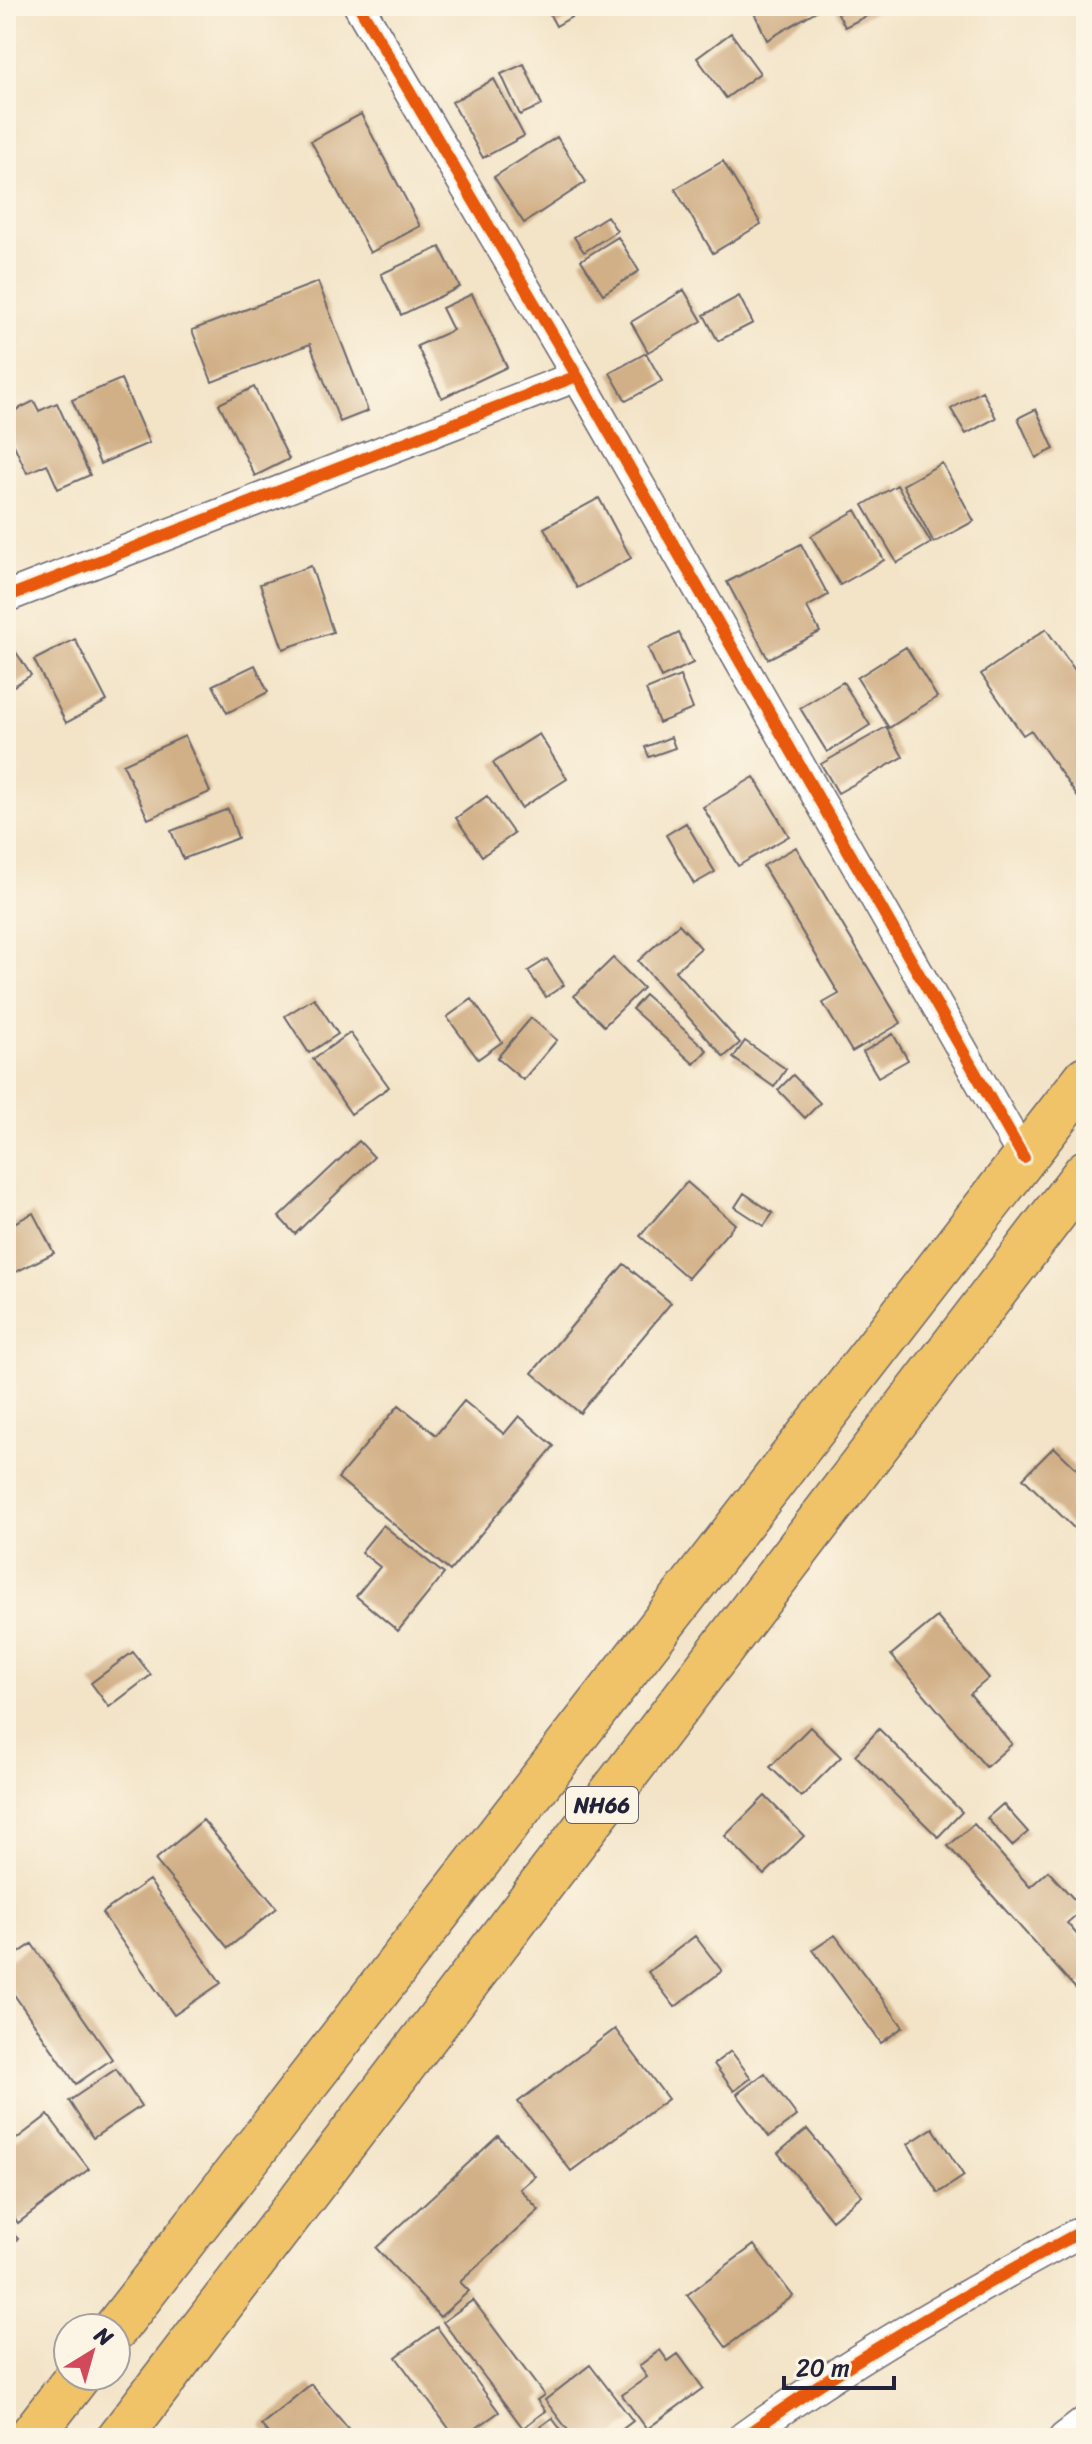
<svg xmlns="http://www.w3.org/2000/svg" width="1092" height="2444" viewBox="0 0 1092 2444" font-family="Sriracha,sans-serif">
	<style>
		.building { fill: #d1b087 }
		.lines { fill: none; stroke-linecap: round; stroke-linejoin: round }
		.minor-casing { stroke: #6b666c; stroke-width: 33 }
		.trunk-casing { stroke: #6b666c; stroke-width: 47 }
		.minor { stroke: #fff; stroke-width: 30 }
		.trunk { stroke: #f0c369; stroke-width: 44 }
		.cycleway-casing { stroke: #fcf5e5; stroke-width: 17 }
		.cycleway { stroke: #e8590c; stroke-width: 12 }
		.labels { text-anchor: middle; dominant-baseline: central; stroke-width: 7; stroke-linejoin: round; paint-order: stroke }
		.shield { fill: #fcf5e5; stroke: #63616e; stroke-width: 2 }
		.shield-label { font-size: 22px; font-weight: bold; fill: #22223b }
	</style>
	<rect width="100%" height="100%" fill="#fcf5e5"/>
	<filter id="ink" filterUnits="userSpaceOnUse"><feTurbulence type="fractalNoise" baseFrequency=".0125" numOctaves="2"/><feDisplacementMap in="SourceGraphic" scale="16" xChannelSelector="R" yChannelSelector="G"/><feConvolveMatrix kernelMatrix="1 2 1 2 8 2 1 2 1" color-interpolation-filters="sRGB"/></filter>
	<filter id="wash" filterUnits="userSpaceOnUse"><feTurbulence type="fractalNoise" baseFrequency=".006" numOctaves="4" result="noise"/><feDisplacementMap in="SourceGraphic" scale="32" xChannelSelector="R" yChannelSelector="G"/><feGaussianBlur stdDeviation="1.8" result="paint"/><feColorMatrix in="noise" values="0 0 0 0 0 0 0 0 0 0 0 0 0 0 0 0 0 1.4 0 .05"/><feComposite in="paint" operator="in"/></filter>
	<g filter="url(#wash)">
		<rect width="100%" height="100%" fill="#f3e4c8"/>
		<g id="blocks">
			<!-- building -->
			<path class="building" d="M545 6H590L556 26Z
				M751 6H812L816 11 767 40Z
				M834 6H886L845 27Z
				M731 33 760 73 726 98 697 58Z
				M524 64 542 105 520 115 501 74Z
				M494 79 524 136 483 158 452 102Z
				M361 114 420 226 370 253 311 141Z
				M557 137 586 182 524 223 494 177Z
				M723 161 761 224 713 253 675 189Z
				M607 216 617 231 584 252 574 237Z
				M618 237 639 271 603 294 581 260Z
				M440 247 460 287 401 315 381 274Z
				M318 282 368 411 340 422 310 344 212 382 192 330Z
				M684 290 702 321 648 352 631 322Z
				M472 294 507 367 442 398 417 346 453 330 442 308Z
				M739 296 753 323 718 341 704 315Z
				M646 353 662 381 626 401 610 373Z
				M121 379 149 443 100 464 72 400Z
				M254 387 289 459 255 476 219 404Z
				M982 391 996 418 966 434 951 409Z
				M34 401 39 411 57 403 90 475 58 489 47 464 27 473 6 428V415Z
				M1036 409 1054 449 1036 458 1018 418Z
				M942 463 974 521 934 543 903 485Z
				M897 485 931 543 897 563 863 505Z
				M599 498 631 558 577 588 544 528Z
				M856 510 884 560 840 585 811 536Z
				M801 544 828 595 807 607 820 632 768 659 727 582Z
				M311 566 333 632 283 649 260 584Z
				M1046 629 1086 686V809L1031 730 1023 735 981 674Z
				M679 633 693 663 661 678 648 648Z
				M6 637 31 675 6 691Z
				M75 639 107 701 66 723 34 660Z
				M906 647 937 697 889 728 857 678Z
				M255 665 268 692 227 713 213 685Z
				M680 676 693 709 659 723 646 690Z
				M843 682 870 725 827 752 800 708Z
				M886 727 903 757 838 793 821 764Z
				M539 734 567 779 521 808 493 763Z
				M185 736 210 792 148 819 123 764Z
				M671 737 675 748 649 757 645 747Z
				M754 777 789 836 738 866 703 807Z
				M487 796 514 834 482 856 456 818Z
				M228 809 238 838 183 859 171 831Z
				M686 823 715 872 694 884 666 835Z
				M796 847 901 1023 852 1052 823 1003 839 994 763 866Z
				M679 924 701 948 675 971 740 1043 724 1057 638 961Z
				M613 958 643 988 604 1026 574 996Z
				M547 959 564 985 546 997 528 971Z
				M645 995 707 1050 694 1064 632 1009Z
				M314 998 338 1034 309 1053 285 1016Z
				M472 999 502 1042 478 1059 447 1017Z
				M531 1018 557 1040 523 1080 497 1058Z
				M350 1033 389 1087 351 1114 313 1059Z
				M893 1034 908 1060 878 1077 863 1052Z
				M745 1041 786 1069 774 1087 733 1058Z
				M793 1075 820 1103 805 1118 778 1090Z
				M359 1141 374 1157 295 1234 279 1217Z
				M687 1182 735 1224 688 1278 640 1236Z
				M744 1193 773 1213 764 1226 735 1207Z
				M33 1213 54 1253 6 1277V1227Z
				M624 1264 671 1303 580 1413 532 1373Z
				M464 1401 504 1434 519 1416 554 1446 450 1571 338 1478 399 1405 436 1435Z
				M1054 1447 1086 1478V1530L1081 1535 1023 1478Z
				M383 1525 444 1574 398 1631 356 1596 380 1567 361 1552Z
				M937 1617 989 1678 970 1694 1012 1744 986 1767 891 1655Z
				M133 1652 151 1675 109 1707 91 1683Z
				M810 1727 841 1757 801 1797 770 1767Z
				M879 1729 962 1812 938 1837 855 1755Z
				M765 1796 804 1836 764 1875 725 1836Z
				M1003 1804 1028 1832 1012 1846 987 1818Z
				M203 1820 277 1908 228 1948 155 1860Z
				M974 1824 1030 1887 1048 1871 1083 1909 1067 1923 1086 1945V1980L1076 1989 948 1846Z
				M149 1880 221 1983 174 2015 102 1913Z
				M835 1935 903 2027 881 2043 813 1950Z
				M695 1936 722 1971 675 2007 648 1972Z
				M32 1944 112 2059 76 2084 6 1983V1962Z
				M615 2029 668 2099 571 2171 518 2102Z
				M731 2051 751 2078 734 2091 714 2064Z
				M116 2069 141 2106 93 2138 69 2101Z
				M765 2073 797 2116 769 2137 737 2094Z
				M48 2115 89 2169 18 2223 6 2207V2147Z
				M933 2128 964 2176 938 2193 908 2144Z
				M807 2129 862 2195 832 2220 778 2153Z
				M498 2136 535 2176 520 2189 539 2210 460 2282 469 2291 440 2317 376 2248Z
				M6 2226 18 2239 6 2249Z
				M754 2245 793 2296 726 2347 687 2295Z
				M473 2300 544 2395 537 2400 545 2411 523 2428 443 2322Z
				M437 2327 499 2412 462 2438H456L396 2357Z
				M660 2350 668 2361 678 2354 703 2388 647 2429 622 2395 647 2377 639 2366Z
				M590 2365 633 2421 611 2438H574L545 2400Z
				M311 2384 356 2438H272L261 2425Z
				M552 2418 567 2438H525Z"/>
		</g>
	</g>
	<g filter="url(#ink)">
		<use href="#blocks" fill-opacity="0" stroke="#6b666c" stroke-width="2"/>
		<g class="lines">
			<defs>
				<path id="minor" d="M359 6 577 376 1024 1158
					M6 597 577 376
					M742 2438C851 2359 968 2293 1086 2229
					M1064 2438 1086 2421"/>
				<path id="trunk" d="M116 2328 1086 1078
					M30 2438 78 2376
					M119 2438 1086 1172"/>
			</defs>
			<!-- minor casing -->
			<use href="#minor" class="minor-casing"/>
			<!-- trunk casing -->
			<use href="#trunk" class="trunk-casing"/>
			<!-- minor -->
			<use href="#minor" class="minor"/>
			<!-- trunk -->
			<use href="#trunk" class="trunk"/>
			<defs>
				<path id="cycleway" d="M359 6 577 376 1024 1158
					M6 597 577 376
					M742 2438C851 2359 968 2293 1086 2229"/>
			</defs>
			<!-- cycleway casing -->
			<use href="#cycleway" class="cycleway-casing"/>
			<!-- cycleway -->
			<use href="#cycleway" class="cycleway"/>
		</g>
	</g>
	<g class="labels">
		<!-- shield labels -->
		<rect class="shield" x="566" y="1787" width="72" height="36" rx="6"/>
		<g class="shield-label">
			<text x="602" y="1805">NH66</text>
		</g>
	</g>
	<!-- margin -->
	<rect width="1092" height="2444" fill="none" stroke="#fcf5e5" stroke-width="32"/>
	<!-- north arrow -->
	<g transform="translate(92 2352) rotate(37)"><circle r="38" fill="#fcf5e5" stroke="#a5a1a1" stroke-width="2"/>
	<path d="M0-6L14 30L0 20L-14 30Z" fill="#d1495b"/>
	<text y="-12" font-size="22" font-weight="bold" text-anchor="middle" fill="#22223b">N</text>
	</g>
	<!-- scale -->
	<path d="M784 2376v12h110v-12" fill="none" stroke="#22223b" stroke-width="4"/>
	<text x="796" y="2376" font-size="24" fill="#22223b" stroke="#fcf5e5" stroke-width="6" paint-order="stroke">20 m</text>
</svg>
